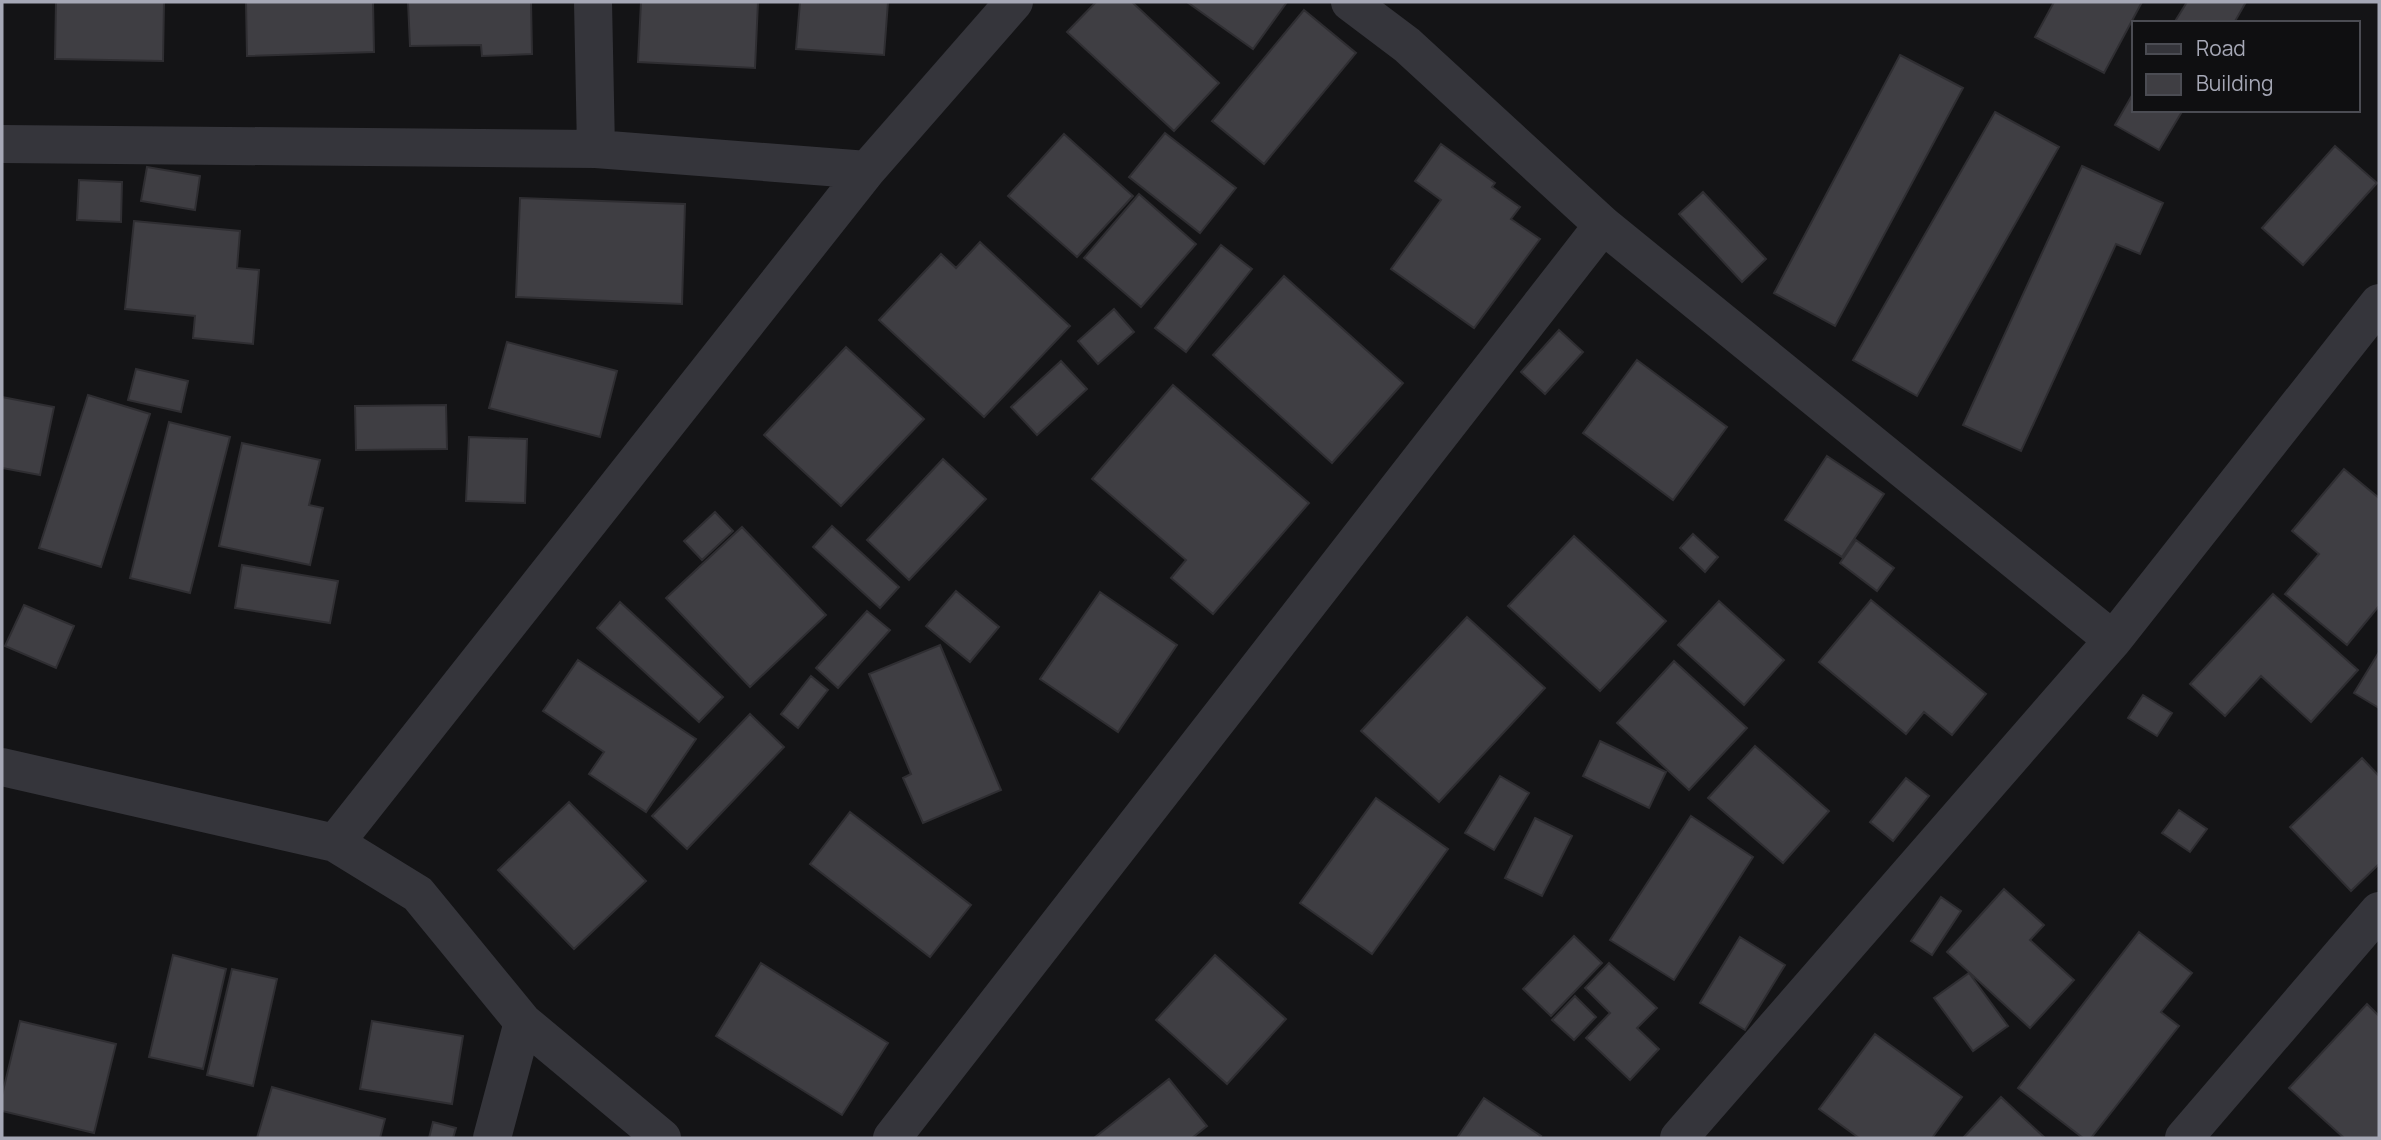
<svg xmlns="http://www.w3.org/2000/svg" width="2381" height="1140" viewBox="0 0 2381 1140" font-family="Manrope,sans-serif">
	<style>
		.building { fill: #3f3e43; stroke: #2f2e32; stroke-width: 2 }
		.lines { fill: none; stroke-linecap: round; stroke-linejoin: round }
		.street { stroke: #35353b; stroke-width: 38 }
	</style>
	<rect width="100%" height="100%" fill="#141416"/>
	<!-- building -->
	<path class="building" d="M56 2H164L163 61 55 59Z
		M246 2H373L374 52 247 56Z
		M408 2H531L532 54 482 56 481 45 410 46Z
		M641 2H758L755 68 638 62Z
		M800 2H888L884 55 796 49Z
		M1096 2H1132L1219 83 1174 131 1067 32Z
		M1187 2H1287L1253 49Z
		M2054 2H2142L2104 73 2035 37Z
		M2187 2H2246L2234 23H2174Z
		M1304 10 1356 53 1264 164 1212 121Z
		M1900 55 1963 88 1835 326 1774 293Z
		M2134 92V110H2183L2159 150 2115 125Z
		M1995 112 2059 147 1917 396 1853 360Z
		M1165 133 1236 188 1200 233 1129 177Z
		M1064 134 1133 196 1077 257 1008 196Z
		M1441 144 1495 183 1492 187 1520 207 1511 219 1540 239 1474 328 1391 269 1441 200 1415 181Z
		M2335 146 2377 183 2303 265 2262 228Z
		M2082 166 2163 203 2140 254 2116 244 2021 451 1963 425Z
		M147 167 200 176 195 210 141 201Z
		M79 180 122 182 121 222 77 220Z
		M1703 192 1766 259 1742 282 1679 214Z
		M1139 194 1196 244 1141 307 1084 258Z
		M520 198 685 204 682 304 516 297Z
		M134 221 240 231 237 268 259 270 253 344 193 338 195 316 125 309Z
		M980 242 1070 326 984 417 879 320 941 254 956 268Z
		M1221 245 1252 269 1186 352 1155 328Z
		M1284 276 1403 383 1332 463 1213 355Z
		M1114 309 1134 332 1098 364 1078 341Z
		M1559 330 1583 352 1545 394 1521 372Z
		M507 342 617 371 600 437 489 408Z
		M846 347 924 419 841 506 764 435Z
		M1637 360 1727 427 1673 500 1583 433Z
		M1061 361 1087 389 1037 435 1011 407Z
		M136 369 188 381 181 412 128 400Z
		M1173 385 1309 503 1213 614 1171 578 1186 560 1092 479Z
		M88 395 150 414 101 567 39 548Z
		M2 397 54 407 40 475 2 468Z
		M446 405 447 449 356 450 355 406Z
		M169 422 230 437 190 593 130 578Z
		M469 437 527 439 525 503 466 501Z
		M242 443 320 460 309 505 323 508 310 565 219 546Z
		M1827 456 1884 494 1842 557 1785 520Z
		M943 459 986 499 909 580 867 540Z
		M2344 469 2379 498V606L2347 645 2285 594 2319 554 2292 531Z
		M715 512 733 531 702 560 684 541Z
		M832 526 899 587 880 608 813 547Z
		M742 527 826 615 750 687 666 598Z
		M1693 534 1718 557 1705 572 1680 548Z
		M1574 536 1666 621 1600 691 1508 606Z
		M1856 540 1894 568 1877 591 1840 563Z
		M242 565 338 581 330 623 235 608Z
		M956 591 999 627 970 662 926 626Z
		M1100 592 1177 645 1118 732 1040 679Z
		M2273 594 2358 670 2311 722 2261 676 2225 716 2190 684Z
		M1871 600 1986 694 1952 735 1924 712 1906 734 1819 662Z
		M1719 601 1784 660 1744 705 1678 645Z
		M620 602 723 697 699 722 597 628Z
		M24 605 74 626 56 668 5 646Z
		M867 611 890 630 838 688 816 668Z
		M1467 617 1545 688 1439 802 1361 731Z
		M940 645 1001 790 923 823 903 778 911 774 869 674Z
		M2379 652V708L2354 693Z
		M578 660 696 739 646 812 589 774 604 752 543 711Z
		M1674 661 1747 728 1689 790 1617 723Z
		M811 676 828 690 798 728 781 714Z
		M2143 695 2172 713 2157 736 2128 718Z
		M750 714 784 747 687 849 652 816Z
		M1600 741 1666 772 1649 808 1583 776Z
		M1755 746 1829 811 1783 863 1708 798Z
		M2362 758 2379 776V864L2351 891 2290 827Z
		M1500 776 1529 793 1494 850 1465 833Z
		M1906 778 1929 796 1893 841 1870 822Z
		M1376 798 1448 849 1372 954 1300 903Z
		M569 802 646 881 574 949 498 870Z
		M2179 810 2207 829 2190 852 2162 833Z
		M850 812 971 905 930 957 810 864Z
		M1691 816 1753 857 1674 980 1610 940Z
		M1535 818 1572 836 1542 896 1505 878Z
		M2004 889 2044 925 2030 940 2074 980 2030 1028 1947 952Z
		M1941 897 1961 911 1932 955 1911 941Z
		M2139 932 2192 973 2161 1012 2179 1026 2091 1138H2083L2018 1088Z
		M1574 936 1602 963 1551 1016 1523 989Z
		M1740 937 1785 965 1745 1030 1700 1003Z
		M173 955 226 969 203 1069 149 1057Z
		M1215 955 1286 1019 1227 1084 1156 1020Z
		M761 963 888 1043 842 1115 716 1036Z
		M1609 963 1657 1008 1637 1028 1659 1049 1630 1080 1586 1038 1610 1013 1585 988Z
		M232 969 277 979 253 1086 207 1075Z
		M1969 973 2008 1026 1973 1051 1934 998Z
		M1575 996 1596 1017 1574 1040 1552 1020Z
		M2367 1004 2379 1016V1138H2344L2289 1088Z
		M20 1021 116 1044 94 1133 2 1111V1095Z
		M372 1021 463 1036 452 1104 360 1089Z
		M1875 1034 1962 1097 1932 1138H1859L1819 1109Z
		M1169 1079 1207 1126 1192 1138H1094Z
		M272 1087 385 1119 380 1138H257Z
		M2001 1097 2045 1138H1963Z
		M1484 1098 1541 1136 1539 1138H1457Z
		M433 1122 456 1128 453 1138H429Z"/>
	<g class="lines">
		<!-- street -->
		<path class="street" d="M593 2 596 149
			M1350 2 1407 45 1603 225 2113 640
			M2 144 596 149 867 170
			M2 767 335 843 418 894 523 1022 662 1138
			M335 843 867 170 1014 2
			M492 1138 523 1022
			M892 1138 1603 225
			M1679 1138 2113 640 2379 303
			M2184 1138 2379 911"/>
	</g>
	<!-- border -->
	<rect width="2381" height="1140" fill="none" stroke="#a6a8b6" stroke-width="7"/>
	<!-- legend -->
	<rect x="2132" y="21" width="228" height="91" fill="#0f0f11" stroke="#4b4c53" stroke-width="2"/>
	<rect x="2146" y="44" width="35" height="10" fill="#35353b" stroke="#4b4c53" stroke-width="2"/>
	<text x="2196" y="56" font-size="21" fill="#a6a8b6">Road</text>
	<rect x="2146" y="74" width="35" height="21" fill="#3f3e43" stroke="#4b4c53" stroke-width="2"/>
	<text x="2196" y="91" font-size="21" fill="#a6a8b6">Building</text>
</svg>
